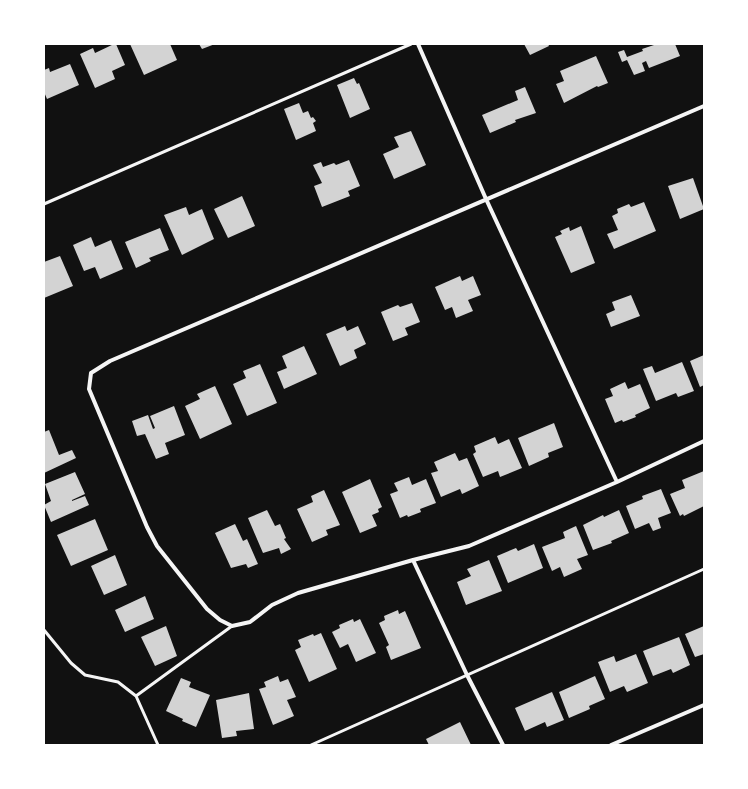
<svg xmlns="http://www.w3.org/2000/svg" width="748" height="789" viewBox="0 0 748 789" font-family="'Public Sans',sans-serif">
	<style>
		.building { fill: #d3d3d3 }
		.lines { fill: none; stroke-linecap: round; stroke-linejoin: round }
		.service { stroke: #f5f5f5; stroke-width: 3 }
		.minor { stroke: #f5f5f5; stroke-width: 4 }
	</style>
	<rect width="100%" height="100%" fill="#111"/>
	<!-- building -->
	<path class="building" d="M114 44H116L125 65 112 71 115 79 95 88 80 54 93 48 95 53Z
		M130 44H170L177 60 144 75Z
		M199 44H215L202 49Z
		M524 44H548L549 46 530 55Z
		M657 44H675L680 56 649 68 646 61 642 63 645 71 634 75 627 60 622 62 618 52 624 50 627 57 643 51 642 49Z
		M596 56 608 83 598 87 597 86 564 103 556 84 564 81 560 71Z
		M70 64 79 85 47 99 44 92V70L49 68 50 72Z
		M354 78 357 84 359 83 370 109 350 118 337 85Z
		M525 87 536 113 515 120 516 122 490 133 482 115 518 100 515 91Z
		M299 103 303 113 308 111 311 118 313 117 316 121 313 123 316 131 296 140 284 109Z
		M411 131 426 165 394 179 383 154 399 147 394 137Z
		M349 160 360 186 348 191 350 196 322 207 314 186 322 183 313 165 321 162 323 167 334 163 336 165Z
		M693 178 704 209 680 219 668 186Z
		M242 196 255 226 228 238 214 209Z
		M644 202 656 231 614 249 607 234 618 230 612 216 618 213 617 209 629 204 631 207Z
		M186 207 189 215 202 209 214 239 182 255 164 215Z
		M581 226 595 263 571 273 555 237 562 234 560 231 569 227 570 231Z
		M160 228 169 250 149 258 151 261 136 268 125 242Z
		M91 237 95 247 111 240 123 269 100 279 95 267 84 271 73 245Z
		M60 256 73 286 44 298V262Z
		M460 276 462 281 473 276 481 295 468 300 473 311 456 318 452 307 445 310 435 287Z
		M631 295 640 316 611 327 606 314 615 310 612 302Z
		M412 303 420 322 405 328 408 335 393 341 381 312 398 305 400 307Z
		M345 326 347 331 358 326 366 344 354 350 357 358 340 366 326 334Z
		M304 346 317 374 284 389 277 372 287 368 282 356Z
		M704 355V385L700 387 690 361Z
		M682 362 694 391 678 397 676 393 656 401 643 369 652 366 655 373Z
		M260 364 277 403 247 416 233 384 246 378 243 371Z
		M625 382 628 389 640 384 650 408 635 415 636 417 623 422 622 420 615 423 605 399 613 396 610 389Z
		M215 386 232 424 200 439 185 406 200 399 197 394Z
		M174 406 185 435 165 443 169 454 156 459 145 434 137 436 132 421 148 415 153 429 155 428 150 416Z
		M554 423 563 447 548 453 549 457 529 466 518 438Z
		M49 430 59 455 72 450 76 458 44 473V432Z
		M495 437 498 444 509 439 522 468 500 477 498 471 483 477 473 454 476 452 474 446Z
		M455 453 459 461 467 458 479 486 462 494 460 489 441 497 431 473 438 471 434 462Z
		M704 471V506L684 516 683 514 680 516 670 494 685 488 682 480Z
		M75 472 85 494 72 500V501L85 496 89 505 51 522 44 505 51 501 45 484Z
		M409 477 412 485 426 479 436 503 420 509 421 512 408 517 407 515 400 518 390 494 398 491 394 483Z
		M370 479 382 507 378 509 379 512 372 515 377 526 360 533 342 492Z
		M661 489 671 513 658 518 661 528 653 531 649 523 635 529 626 506 643 499 642 496Z
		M324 490 340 525 326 530 328 535 312 542 297 509 313 502 311 496Z
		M267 510 275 526 280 524 286 538 284 539 291 549 281 554 279 548 263 553 248 518Z
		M619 510 629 533 611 541 612 543 593 550 583 525 603 515 604 517Z
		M95 519 108 550 71 566 57 535Z
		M235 524 243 541 247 539 258 564 248 568 246 564 231 568 215 533Z
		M576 526 588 555 577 559 582 569 564 577 560 567 552 571 542 547 565 538 563 532Z
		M534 544 543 568 508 583 497 556 516 548 518 551Z
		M115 555 127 585 104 595 91 566Z
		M489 560 502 591 466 605 457 582 471 576 467 569Z
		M145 596 154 619 125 632 115 610Z
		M398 610 399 614 405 611 421 648 391 660 386 647 389 645 379 623 385 620 384 616Z
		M353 619 354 622 360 619 376 653 356 662 348 644 340 648 332 632 340 628 339 625Z
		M166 626 177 656 155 666 141 637Z
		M704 626V654L695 657 685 634Z
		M321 633 337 669 309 682 295 650 301 647 298 640 313 634 314 636Z
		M679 637 690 665 673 673 671 669 653 676 643 651Z
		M636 654 648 683 627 692 624 686 610 692 598 662 614 656 616 662Z
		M278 676 280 682 288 679 296 697 287 700 294 716 273 725 259 689 266 687 264 682Z
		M595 676 605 699 589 706 590 709 569 718 559 692Z
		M181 678 191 682 189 687 210 695 196 727 182 721 183 719 166 711Z
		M552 692 564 720 547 727 545 722 525 731 515 708Z
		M249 693 254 729 236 731 237 736 222 738 216 700Z
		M460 722 471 745H429L426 739Z"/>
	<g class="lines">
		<!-- service -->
		<path class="service" d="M44 204 411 44
			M44 630 71 663 85 675 118 682 136 696
			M158 745 136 696 232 626
			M311 745 704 569"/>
		<!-- minor -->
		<path class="minor" d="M418 44 486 199 617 482
			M704 106 110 361 91 373 89 389 147 527 157 546 207 609 220 620 232 626 250 622 272 605 298 593 413 560 469 546 617 482 704 441
			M413 560 467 675 503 745
			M611 745 704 705"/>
	</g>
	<!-- border -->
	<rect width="748" height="789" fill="none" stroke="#ffffff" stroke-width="90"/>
</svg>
